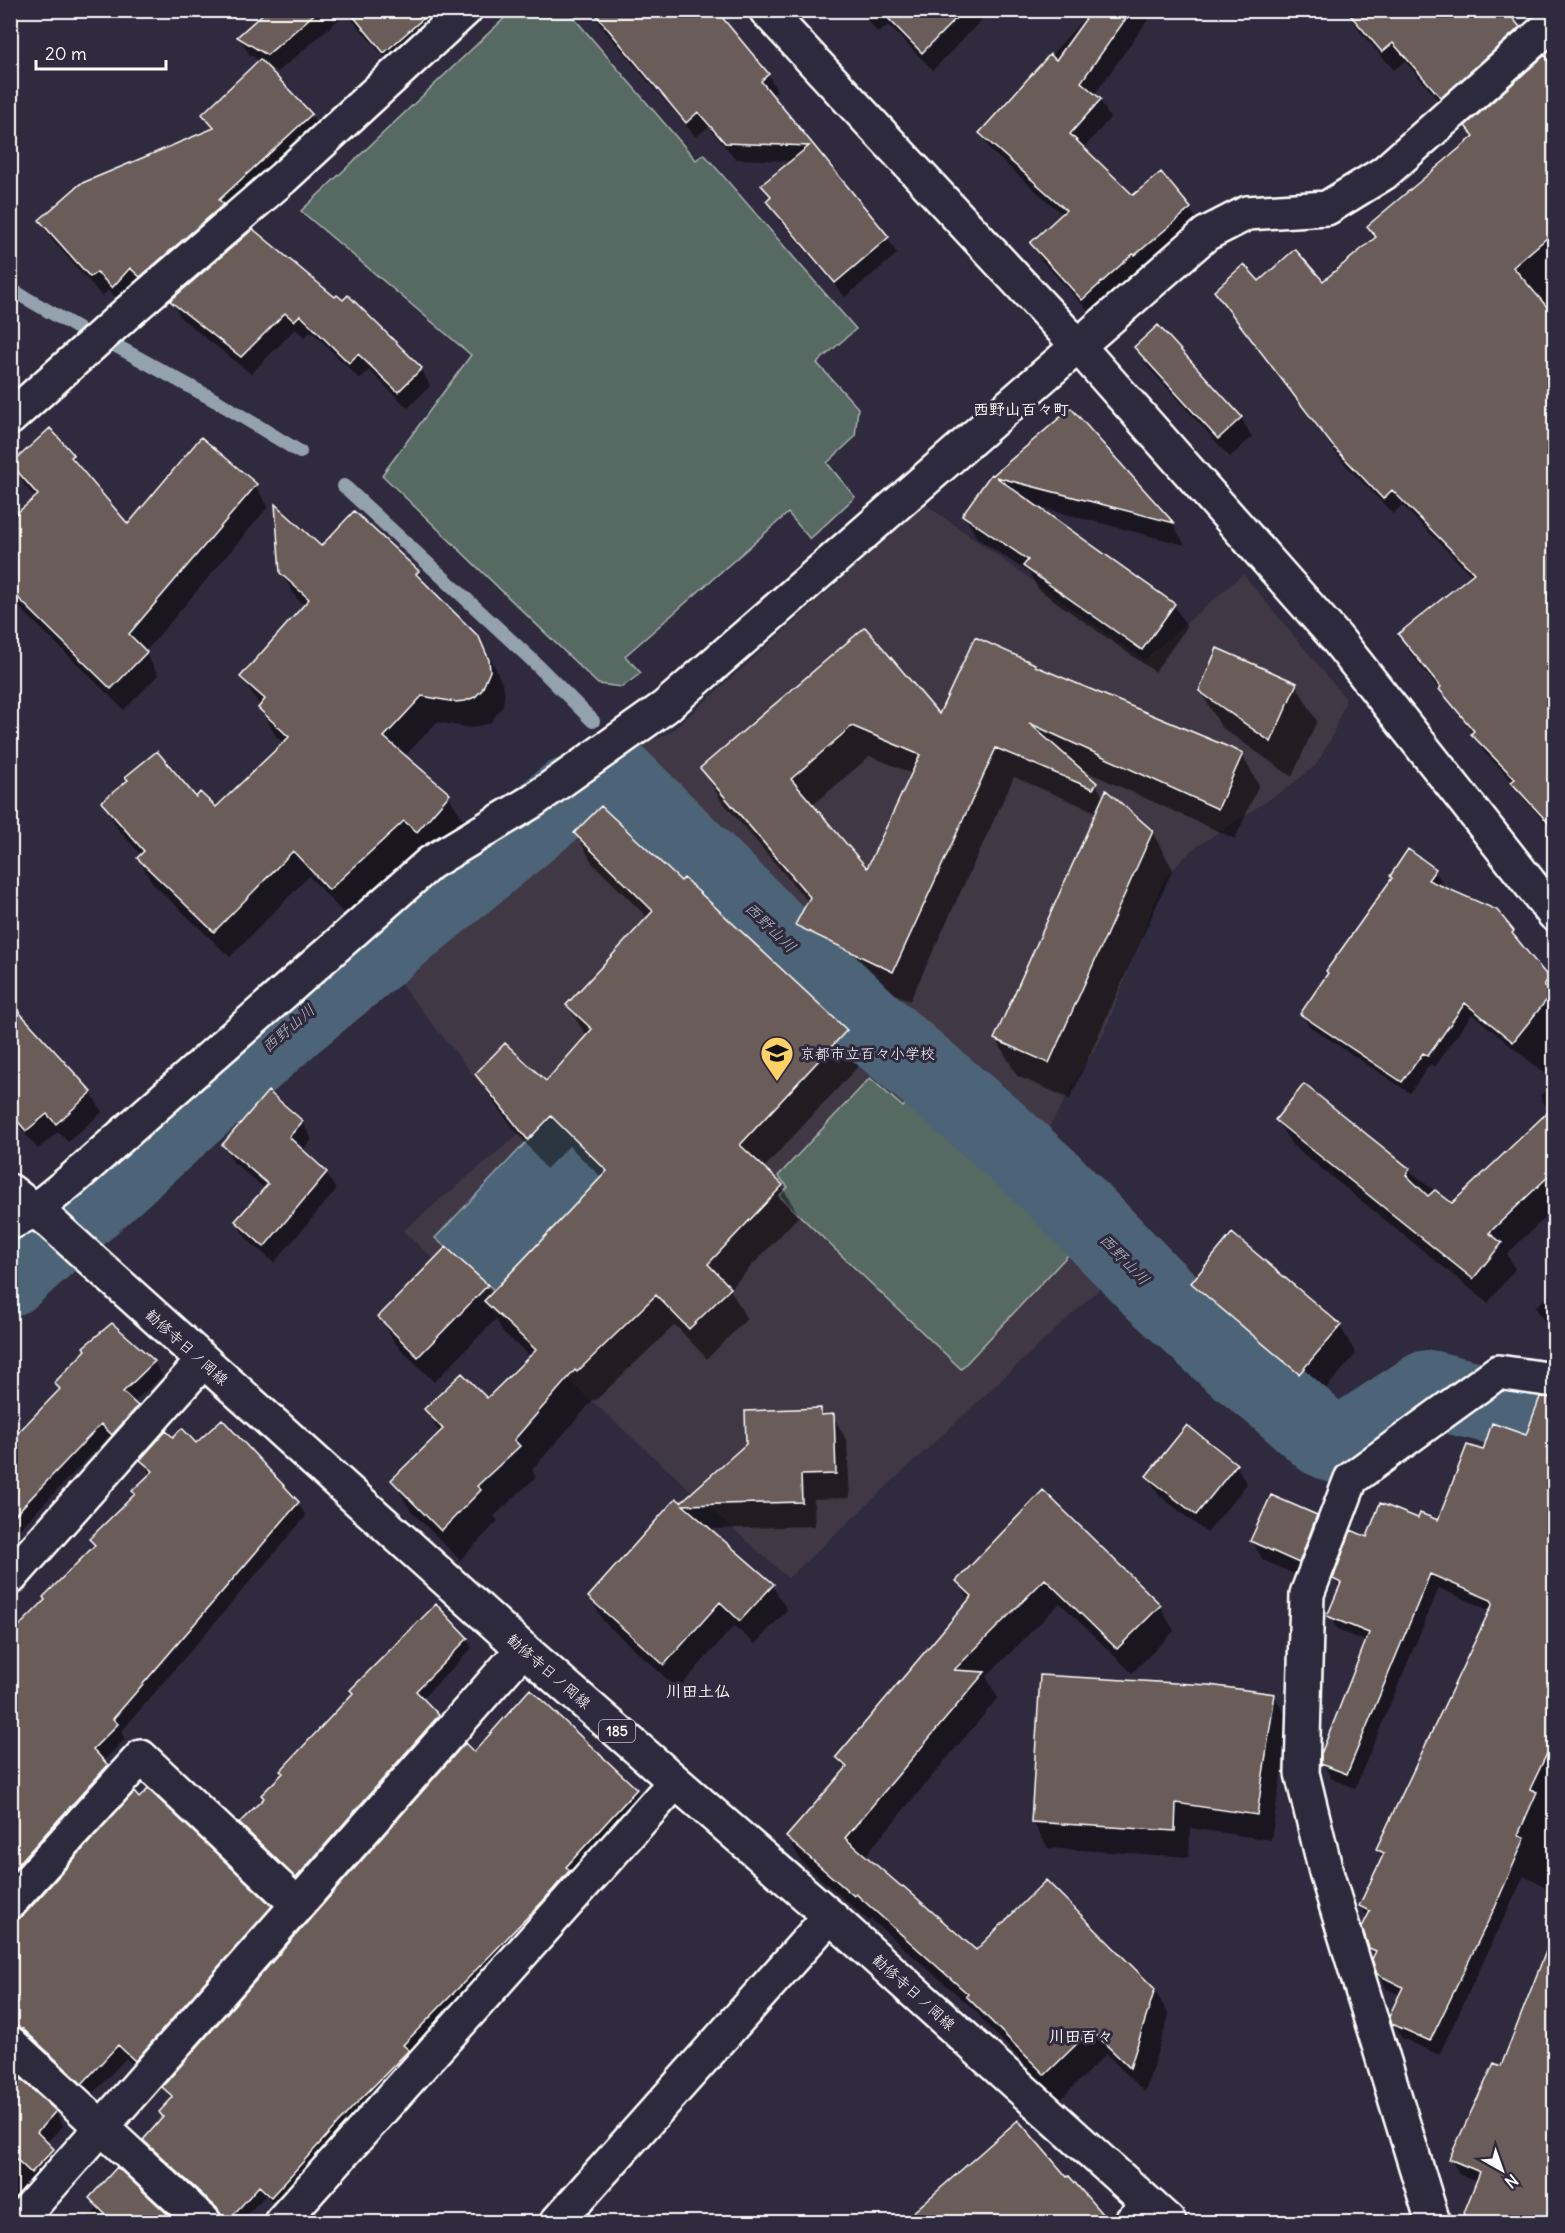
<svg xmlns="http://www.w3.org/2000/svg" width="1565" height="2233" viewBox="0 0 1565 2233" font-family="Delius,'Klee One',sans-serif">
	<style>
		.built { fill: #413945 }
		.green { fill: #566962; stroke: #aab4b0; stroke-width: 1.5 }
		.water { fill: #4d6477; stroke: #94a2ad; stroke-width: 1.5 }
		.shadow { fill: #0007; fill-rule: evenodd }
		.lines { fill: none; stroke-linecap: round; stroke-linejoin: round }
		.stream { stroke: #94a2ad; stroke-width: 14 }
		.river { stroke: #4d6477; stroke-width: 78 }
		.building { fill: #6a5c58; stroke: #fff; stroke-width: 1.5; fill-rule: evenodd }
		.minor-casing { stroke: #fff; stroke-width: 38 }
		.major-casing { stroke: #fff; stroke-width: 38 }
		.minor { stroke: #2f2a3d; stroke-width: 33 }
		.major { stroke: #2f2a3d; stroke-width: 33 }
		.labels { text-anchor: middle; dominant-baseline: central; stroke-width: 6; stroke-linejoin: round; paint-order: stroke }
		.shield { fill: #2f2a3d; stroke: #c1bfc5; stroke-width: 1.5 }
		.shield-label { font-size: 14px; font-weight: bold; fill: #fff }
		.poi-label { font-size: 15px; fill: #fff; stroke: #2f2a3d; text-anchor: start }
		.street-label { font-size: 15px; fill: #fff; stroke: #2f2a3d }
		.neighbourhood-label { font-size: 16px; font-weight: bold; fill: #fff; stroke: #2f2a3d }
		.water-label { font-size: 16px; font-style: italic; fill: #afb9c2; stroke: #2f2a3d }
	</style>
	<rect width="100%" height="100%" fill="#2f2a3d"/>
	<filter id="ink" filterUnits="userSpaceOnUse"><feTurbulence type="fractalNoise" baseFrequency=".0167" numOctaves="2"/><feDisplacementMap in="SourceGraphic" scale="12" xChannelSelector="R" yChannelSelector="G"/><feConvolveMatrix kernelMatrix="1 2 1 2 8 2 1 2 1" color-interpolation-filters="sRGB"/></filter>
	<g filter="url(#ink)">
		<!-- built -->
		<path class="built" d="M925 504 1144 660 1243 574 1346 699 1331 739 1316 765 1287 788 1193 849 1164 878 1105 1031 1028 1163 1124 1266 788 1578 403 1231 520 1133 382 961 523 837 586 785 607 762 672 731Z"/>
		<!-- green -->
		<path class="green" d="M512 11H568L696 160 704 154 856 329 817 363 858 408 855 437 827 463 855 497 810 539 788 513 625 656 641 673 622 687 598 684 382 475 471 355 301 211Z
			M930 1077 1084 1238 961 1369 779 1196 788 1187 778 1176 870 1078 903 1107Z"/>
		<!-- water -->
		<path class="water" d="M551 1116 607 1171 494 1290 435 1238Z"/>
		<!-- shadow -->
		<path class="shadow" d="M269 10H457L395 69 346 13 278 72 262 63 311 115 322 134 124 306 108 290 102 296 52 240 40 220 213 130 204 115 260 61 249 54 239 37Z
			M592 10H698L731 31 768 75 777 91 771 96 888 238 897 254 845 297 777 217 768 201 771 198 763 185 794 161 736 159 708 127 696 137 600 25Z
			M860 10H991L933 70 888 25 878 33Z
			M1083 10H1155L1094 95 1100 100 1110 118 1083 149 1133 197 1190 209 1200 226 1094 317 1042 261 1031 243 1063 215 991 151 981 133 1088 14Z
			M1349 13 1519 28 1530 47 1452 116 1405 61 1394 70 1360 32Z
			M1554 57V833L1523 798 1513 782 1483 751 1474 734 1409 651 1400 635 1472 576 1402 505 1393 514 1343 462 1226 308 1216 292 1259 283H1323L1376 239 1369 226 1474 138 1467 126Z
			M253 230 421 369 430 386 408 408 369 370 360 379 311 331 305 337 295 329 251 374 181 318 172 301Z
			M1158 327 1241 418 1252 437 1230 457 1147 366 1136 347Z
			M1071 410 1173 524 1185 545 1035 506 1174 605 1187 627 1155 672 1038 589 1029 573 977 538 964 515 993 477Z
			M73 456 83 474 128 527 255 485 268 507 145 652 158 675 124 710 10 598V521L36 498 25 486 13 464Z
			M322 548 418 572 428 588 478 638 494 665 504 688V698L502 707 490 723 471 728 437 722 404 757 448 795 464 821 433 857 420 846 345 915 309 876 230 957 153 884 138 858 141 855 118 829 103 803 196 799 216 810 284 744 275 735 261 707 241 677 305 606 297 599 281 572Z
			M864 629 939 717 1036 668 1242 755 1259 785 1235 839 1079 768 1096 784 1104 798 1152 832 1173 869 1070 1099 1017 1076 996 1039 1098 813 1014 777 910 1001 814 956 797 925 809 903 720 799 702 768ZM870 756 913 774 867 871 812 806Z
			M1296 685 1317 721 1292 777 1221 727 1200 690Z
			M576 834 846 1031 863 1061 763 1169 782 1186 799 1216 730 1289 747 1319 707 1359 675 1325 595 1401 594 1399 532 1470 536 1477 494 1516 498 1521 460 1560 411 1511 393 1480 440 1434 426 1409 487 1400 531 1357 503 1332 496 1319 434 1382 395 1343 380 1317 446 1249 487 1286 492 1295 602 1178 569 1146 546 1169 495 1104 477 1074 546 1083 587 1037 567 1005 648 918 593 864Z
			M1434 870 1442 882 1439 886 1513 932 1520 944 1554 987V1081L1472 1014 1435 1067 1430 1064 1410 1093 1309 1026 1302 1014Z
			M10 1019 91 1093 102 1112 68 1142 58 1132 38 1149 10 1116Z
			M1554 1082V1209L1507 1254 1515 1269 1488 1303 1292 1145 1277 1121 1304 1086 1452 1205 1549 1112 1540 1096Z
			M302 1122 312 1139 302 1151 326 1173 336 1190 274 1263 246 1238 236 1221 265 1189 233 1162 224 1145Z
			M1193 1283 1340 1326 1356 1354 1315 1401 1209 1311Z
			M1554 1291V1336L1535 1307Z
			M112 1325 154 1362 162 1376 133 1403 145 1420 121 1447 109 1436 10 1539V1443L60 1391 56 1383Z
			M820 1410 824 1416H833L847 1441 850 1498 814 1499 815 1526 708 1529 772 1585 787 1610 755 1644 734 1626 678 1689 604 1622 590 1597 681 1504Z
			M1532 1423 1554 1431V1512L1543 1545 1554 1550V1891L1524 1876 1439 2055 1402 2038 1393 2023 1401 1995 1387 1989 1378 1974 1375 1956 1370 1947 1368 1918 1361 1906 1383 1858 1378 1849 1491 1611 1439 1588 1355 1788 1331 1778 1323 1763 1367 1642 1338 1630 1329 1615 1340 1589 1335 1579 1368 1539 1419 1520 1439 1522 1484 1452 1527 1437Z
			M173 1439 196 1445 298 1503 306 1516 121 1732 125 1739 103 1761 115 1780 10 1896V1641L95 1547 91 1539 136 1495 151 1475 142 1460Z
			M1236 1465 1247 1484 1207 1533 1159 1495 1148 1476Z
			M1043 1492 1160 1606 1174 1631 1132 1673 1060 1603 986 1677 998 1698 864 1857 976 1952 1154 1990 1169 2015 1145 2092 1106 2054 1060 2100 983 2021 978 2013 871 1919 869 1921 802 1862 787 1837 846 1771 838 1757 970 1601 958 1581Z
			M1316 1516 1327 1536 1310 1581 1263 1560 1252 1541Z
			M436 1606 467 1639 472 1648 422 1699 438 1716 443 1726 302 1886 246 1833 241 1824 265 1799 354 1694Z
			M1042 1677 1274 1695 1289 1721 1271 1840 1190 1828 1189 1857 1048 1848 1033 1822Z
			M474 1754 636 1790 642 1800 277 2206 266 2195 240 2222H224V2218L150 2150 144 2140 164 2119 160 2112 172 2100 164 2087Z
			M270 1907 278 1921 143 2074 126 2058 90 2097 10 2040V1922Z
			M1554 1937V2222H1462L1478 2181 1459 2174 1451 2159 1502 2068 1537 1979 1536 1977Z
			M10 2071 55 2112 63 2126 46 2143 53 2150 61 2164 10 2217Z
			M91 2198 175 2222H84L97 2209Z
			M618 2218 622 2222H613Z"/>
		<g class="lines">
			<!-- stream -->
			<path class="stream" d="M10 289 78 328
				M111 343 220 403 300 452
				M344 486 531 659 593 721
				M613 765 620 779"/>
			<!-- river -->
			<path class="river" d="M10 1277 293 1022 567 797 620 779 765 924 871 1025 993 1129 1049 1180 1153 1288 1231 1360 1278 1398 1323 1438 1336 1444 1347 1442 1428 1389 1506 1408H1554"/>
		</g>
		<!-- building -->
		<path class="building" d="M267 10H319L267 55 237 37Z
			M348 10H433L384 53Z
			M592 10H716L769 74 761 81 889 237 835 283 766 201 771 196 761 185 809 146 725 143 698 112 686 123Z
			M880 10H964L922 53Z
			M1092 10H1132L1081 82 1101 99 1070 134 1133 195 1161 172 1191 208 1135 255 1133 254 1082 300 1030 243 1066 210 979 133 1050 54 1056 60Z
			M1346 10H1506L1520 27 1441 98 1393 43 1382 52Z
			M1545 55 1554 67V232L1513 267 1554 315V829L1511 782 1515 779 1471 734 1474 731 1439 689 1441 687 1398 634 1474 573 1392 490 1383 499 1332 445 1214 291 1244 264 1259 281 1295 249 1323 281 1376 237 1367 226 1474 136 1465 126Z
			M260 59 312 114 219 200 224 204 140 277 130 268 112 288 97 272 90 277 39 220 80 184 214 128 202 114Z
			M253 229 335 297 337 295 343 300 348 295 422 368 398 392 358 354 349 363 300 315 294 321 285 313 241 357 170 301Z
			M1158 325 1242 417 1218 439 1134 347Z
			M1071 408 1174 523 996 477 1175 604 1142 650 1023 566 1028 560 962 515 991 474 993 475Z
			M50 428 74 455 71 457 128 524 201 437 257 484 129 634 147 652 111 689 10 590V519L38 495 11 464Z
			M275 504 321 546 354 511 419 571 416 574 479 637 489 660 490 671 482 690 475 697 465 701 455 702 422 696 384 737 450 794 417 832 404 821 329 890 293 851 214 932 137 858 144 851 101 802 128 780 125 777 157 751 196 797 200 792 216 807 289 737 258 708 265 699 240 677 309 599 280 573Z
			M865 627 939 714 975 637 1035 664V666L1243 753 1218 809 1029 723 1097 783 1093 789 996 748 893 972 795 925 810 897 700 768ZM852 726 920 755 867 868 791 779Z
			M1217 648 1297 683 1271 742 1199 691Z
			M1106 790 1153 831 1049 1063 994 1039Z
			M601 806 681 881 684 878 847 1030 740 1145 783 1185 708 1264 731 1288 689 1329 656 1295 577 1372 575 1370 514 1440 520 1446 477 1486 481 1490 441 1531 391 1480 443 1429 424 1409 462 1373 487 1398 536 1350 484 1301 607 1171 551 1116 528 1140 475 1074 505 1043 546 1081 592 1029 566 1005 653 911 574 833Z
			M1408 849 1436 869 1428 880 1497 910 1514 931 1512 933 1549 978 1544 985 1553 992 1513 1042 1465 1003 1428 1056 1423 1053 1402 1082 1300 1014 1328 973 1326 971 1392 878 1390 876Z
			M10 1002 92 1092 56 1124 47 1114 26 1131 10 1112Z
			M1304 1084 1410 1169 1406 1175 1428 1196 1435 1190 1452 1203 1554 1106V1171L1489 1233 1502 1243 1473 1279 1275 1120Z
			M268 1091 303 1121 289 1137 327 1172 264 1247 235 1221 268 1184 222 1145Z
			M1232 1233 1341 1325 1299 1374 1191 1283Z
			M446 1247 488 1285 418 1357 378 1317Z
			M112 1323 155 1361 123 1392 138 1406 112 1435 101 1424 10 1520V1441L60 1389 54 1383 86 1350 83 1347Z
			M1540 1397 1554 1398V1739L1530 1789 1537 1792 1518 1835 1525 1838 1494 1909 1430 2041 1392 2024 1389 2016 1403 1987 1377 1974 1372 1959 1376 1951 1369 1948 1362 1927 1370 1911 1359 1906 1384 1853 1376 1849 1493 1603 1491 1600 1430 1574 1347 1774 1321 1764V1754L1369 1633 1327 1616 1341 1583 1333 1579 1351 1530 1367 1537 1380 1503 1418 1518 1420 1513 1438 1520 1467 1445 1483 1450 1492 1423 1526 1435Z
			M821 1408V1415L834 1414 836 1474 801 1475 802 1502 683 1505 774 1584 740 1621 720 1602 664 1665 588 1597 676 1498 681 1502 746 1444 745 1411Z
			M222 1419 299 1502 113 1719 118 1724 93 1749 108 1765 10 1873V1635L45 1600 43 1597 95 1545 89 1539 135 1494 132 1491 153 1471 140 1460 166 1431 173 1437 182 1428 196 1443Z
			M1187 1425 1237 1464 1196 1515 1146 1476Z
			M1043 1490 1161 1605 1117 1649 1045 1579 954 1670 985 1672 845 1838 902 1887 903 1886 976 1950 1046 1880 1155 1989 1130 2068 1091 2030 1045 2075 966 1996 968 1994 856 1894 854 1896 786 1837 847 1767 836 1757 972 1596 956 1581Z
			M1271 1495 1317 1515 1299 1563 1250 1541Z
			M436 1604 468 1638 416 1691 439 1715 296 1878 239 1823 264 1798 261 1795 283 1773 280 1771 353 1693 350 1690Z
			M1040 1675 1209 1685 1275 1694 1257 1815 1176 1803 1175 1831 1031 1822Z
			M530 1689 637 1789 566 1867 570 1870 543 1901 403 2045 409 2050 352 2108 271 2197 259 2186 226 2223H222V2216L217 2208 143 2140 163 2117 159 2112 173 2097 162 2087 465 1743 474 1752Z
			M148 1789 272 1906 135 2061 118 2045 82 2084 23 2029 10 2025V1920H16L24 1915 134 1792 139 1798Z
			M1552 1936H1554V2223H1460L1480 2172 1449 2159 1494 2063 1501 2066Z
			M10 2069 56 2111 37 2132 54 2149 31 2173 13 2156 10 2158Z
			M1018 2120 1067 2177 1069 2176 1110 2223H901Z
			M117 2167 177 2223H114L89 2198Z"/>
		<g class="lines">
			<defs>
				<path id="minor" d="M766 10 1078 346 1337 639 1554 914
					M10 418 127 313 283 178 465 10
					M10 1223 35 1210 73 1179 430 863 531 802 665 707 1206 234 1247 213 1327 208 1384 173 1554 22
					M10 1578 203 1361
					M10 1902 141 1757 297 1904
					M10 2043 204 2222
					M18 2222 523 1649
					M281 2222 675 1782
					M557 2222 830 1916
					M1131 2222 1150 2205
					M1433 2222 1326 1872 1302 1773 1307 1594 1351 1479 1498 1372 1554 1380"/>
				<path id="major" d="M10 1191 51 1223 523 1649 830 1916 1169 2222"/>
			</defs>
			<!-- minor casing -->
			<use href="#minor" class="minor-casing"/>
			<!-- major casing -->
			<use href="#major" class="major-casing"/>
			<!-- minor -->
			<use href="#minor" class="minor"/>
			<!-- major -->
			<use href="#major" class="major"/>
		</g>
	</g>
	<!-- icons -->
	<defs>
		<symbol id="school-pin" viewBox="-11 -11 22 30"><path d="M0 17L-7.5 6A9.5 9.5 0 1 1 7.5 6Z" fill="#ffd166" stroke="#2f2a3d"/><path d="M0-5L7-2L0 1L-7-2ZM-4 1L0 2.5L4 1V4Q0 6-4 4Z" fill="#111"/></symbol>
	</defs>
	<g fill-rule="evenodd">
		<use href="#school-pin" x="758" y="1034" width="38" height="52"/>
	</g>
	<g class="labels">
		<!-- shield labels -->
		<rect class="shield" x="599" y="1720" width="36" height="22" rx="4.5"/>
		<g class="shield-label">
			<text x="617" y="1731">185</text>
		</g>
		<!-- poi labels -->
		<g class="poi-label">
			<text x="800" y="1053">京都市立百々小学校</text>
		</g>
		<!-- street labels -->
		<g class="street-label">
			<text transform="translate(187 1347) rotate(42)">勧修寺日ノ岡線</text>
			<text transform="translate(549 1671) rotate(41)">勧修寺日ノ岡線</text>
			<text transform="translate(914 1992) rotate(42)">勧修寺日ノ岡線</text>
		</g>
		<!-- neighbourhood labels -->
		<g class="neighbourhood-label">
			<text x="1021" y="409">西野山百々町</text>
			<text x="698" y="1691">川田土仏</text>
			<text x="1081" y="2036">川田百々</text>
		</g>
		<!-- water labels -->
		<g class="water-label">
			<text transform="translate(771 927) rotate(44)">西野山川</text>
			<text transform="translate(288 1028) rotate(-41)">西野山川</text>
			<text transform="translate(1125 1259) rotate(46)">西野山川</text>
		</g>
	</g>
	<!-- margin -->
	<rect width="1565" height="2233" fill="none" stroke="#2f2a3d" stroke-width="36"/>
	<rect x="18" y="18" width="1529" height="2197" fill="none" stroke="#fff" stroke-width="2" filter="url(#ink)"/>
	<!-- north arrow -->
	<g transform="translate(1502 2170) rotate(140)" stroke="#2f2a3d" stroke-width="4.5" paint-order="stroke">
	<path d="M0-4.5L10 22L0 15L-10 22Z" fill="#ffffff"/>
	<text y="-9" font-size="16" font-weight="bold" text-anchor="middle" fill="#ffffff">N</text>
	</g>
	<!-- scale -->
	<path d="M36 60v9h130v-9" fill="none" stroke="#ffffff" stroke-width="3"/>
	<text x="45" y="60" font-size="18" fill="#ffffff" stroke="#2f2a3d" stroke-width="4.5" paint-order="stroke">20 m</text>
</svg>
